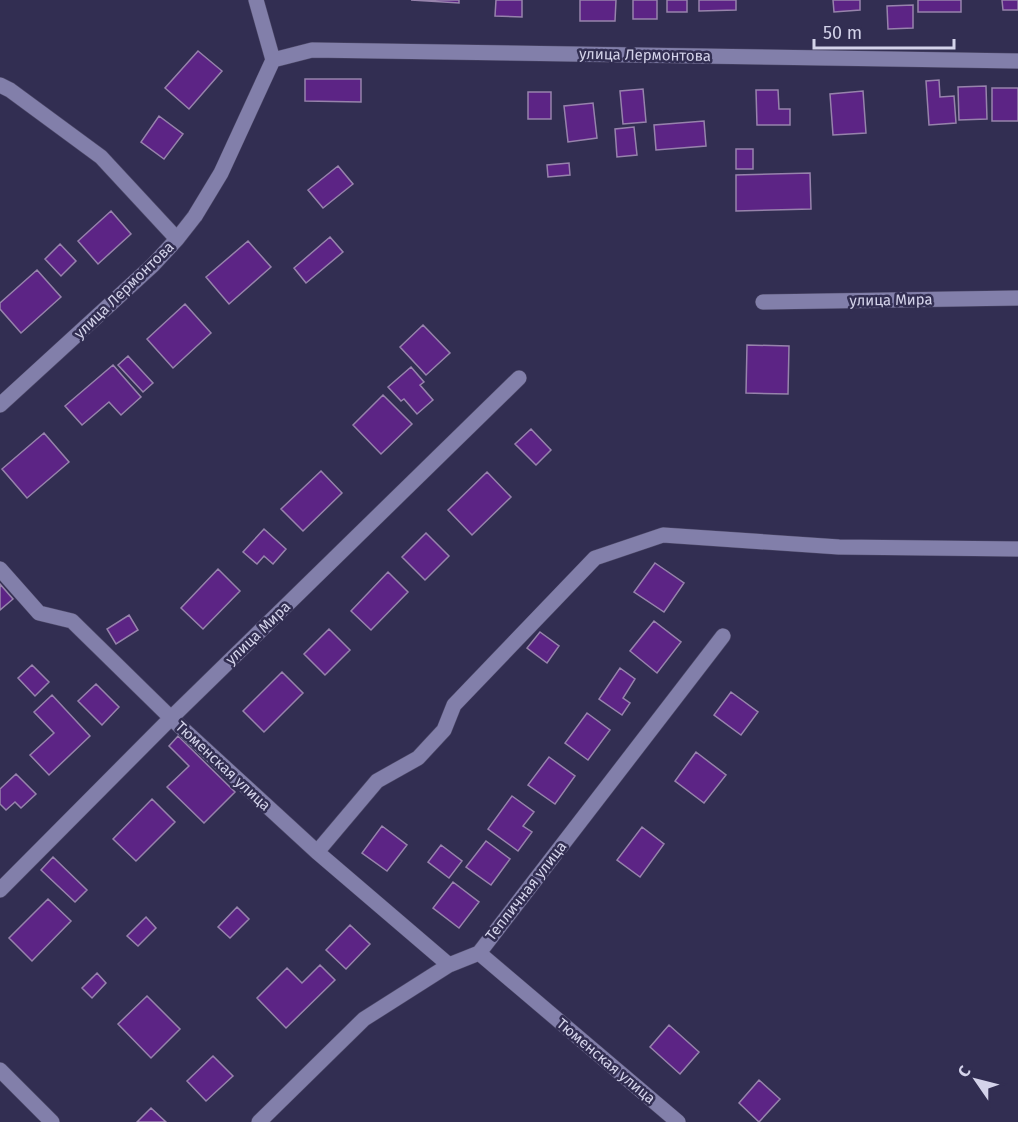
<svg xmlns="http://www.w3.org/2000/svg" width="1018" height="1122" viewBox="0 0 1018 1122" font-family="'Fira Sans',sans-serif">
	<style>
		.building { fill: #5c2485; stroke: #9783ac; stroke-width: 1.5 }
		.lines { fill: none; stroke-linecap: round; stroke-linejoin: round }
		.minor-casing { stroke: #4e4a69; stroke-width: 16 }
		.minor { stroke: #827faa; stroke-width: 15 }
		.labels { text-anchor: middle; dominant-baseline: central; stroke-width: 5; stroke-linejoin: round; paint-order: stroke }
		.street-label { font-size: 15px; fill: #d4d3ea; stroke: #322e52 }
	</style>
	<rect width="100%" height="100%" fill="#322e52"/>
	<!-- building -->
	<path class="building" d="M411 0H459V3Z
		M496 0H522V17L495 16Z
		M580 0H616L615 21H580Z
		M633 0H657V19H633Z
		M667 0H687V12H667Z
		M699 0H736V10L699 11Z
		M833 0H860V10L834 12Z
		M918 0H961V12H918Z
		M1002 0H1018V10H1003Z
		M913 5V28L888 29 887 6Z
		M198 51 222 71 189 109 165 88Z
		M305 79H361V102L305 101Z
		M939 80 940 97 954 96 956 123 929 125 926 81Z
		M986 86 987 119 959 120 958 87Z
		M992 88H1018V121H992Z
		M643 89 646 122 623 124 620 91Z
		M756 90H778L779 109H790V125H757Z
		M863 91 866 133 833 135 830 94Z
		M528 92H551V119H528Z
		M593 103 597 138 568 142 564 106Z
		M159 116 183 134 164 159 141 142Z
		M704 121 706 146 656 150 654 125Z
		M634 127 637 155 617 157 615 129Z
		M736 149H753V169H736Z
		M569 163 570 175 548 177 547 165Z
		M338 166 353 184 323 208 308 190Z
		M810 173 811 209 736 211V175Z
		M111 211 131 234 98 264 78 241Z
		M330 237 343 252 306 283 294 268Z
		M248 241 271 267 229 304 206 277Z
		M60 244 76 261 61 276 45 259Z
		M37 270 61 297 21 333 0 309V303Z
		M185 304 211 333 173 368 147 339Z
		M423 325 450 353 426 375 400 347Z
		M747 345 789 346 788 394 746 393Z
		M128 356 153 383 143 392 118 365Z
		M113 365 141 397 121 415 109 402 82 425 65 406Z
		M411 367 424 382 420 385 433 400 417 414 404 399 401 401 388 387Z
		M383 395 412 424 381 454 353 425Z
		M531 429 551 450 536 465 515 444Z
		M44 433 69 462 27 498 2 469Z
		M321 471 342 493 303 531 281 509Z
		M487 472 511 497 472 535 448 510Z
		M264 529 286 549 273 564 264 556 257 564 243 552Z
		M426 533 449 556 425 580 402 557Z
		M655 563 684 583 664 612 634 592Z
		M218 569 240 591 203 629 181 608Z
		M388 572 408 592 371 630 351 611Z
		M0 584 13 599 0 610Z
		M129 615 138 630 116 644 107 629Z
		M654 621 681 642 657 673 630 651Z
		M329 629 350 650 325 675 304 654Z
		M540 632 559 646 547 663 527 648Z
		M32 665 49 682 35 696 18 678Z
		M620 668 635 679 623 698 630 703 622 715 599 699Z
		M282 672 303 693 264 732 243 711Z
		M96 684 119 707 102 725 78 701Z
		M731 692 758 712 741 735 714 715Z
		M52 695 90 736 49 775 30 755 54 733 34 712Z
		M587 713 610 730 588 760 565 743Z
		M178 736 235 792 204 823 167 787 189 766 169 746Z
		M696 752 726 775 704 803 675 781Z
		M549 757 575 776 555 804 528 785Z
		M16 774 36 794 21 808 15 802 6 810 0 804V789Z
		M512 796 534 812 523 826 532 832 518 851 488 829Z
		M152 799 175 822 136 861 113 839Z
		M382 826 407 845 387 871 362 853Z
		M642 827 664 844 640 877 617 860Z
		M486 841 510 859 491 885 466 867Z
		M441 845 462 861 449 878 428 862Z
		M53 857 87 890 75 902 41 870Z
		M453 882 479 902 459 928 433 908Z
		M48 899 71 921 32 961 9 938Z
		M237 907 249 919 230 938 218 927Z
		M146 917 156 928 138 946 127 936Z
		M350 925 370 944 346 969 326 950Z
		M320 965 335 980 286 1028 257 998 287 968 302 983Z
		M97 973 106 983 92 998 82 988Z
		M147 996 180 1029 151 1058 118 1024Z
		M669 1025 699 1052 680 1074 650 1047Z
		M213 1056 233 1076 206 1101 187 1081Z
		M759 1080 780 1099 759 1122 739 1103Z
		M151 1108 166 1122H137Z"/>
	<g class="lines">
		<defs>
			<path id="minor" d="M273 60 312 50 1018 61
				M0 85 10 90 101 157 177 239
				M763 302 1018 298
				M0 405 153 265 177 239 195 216 221 173 273 60 256 0
				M0 569 39 613 72 621 171 718 317 852 449 965
				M317 852 377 781 418 758 444 730 454 705 595 558 663 535 839 547 1018 549
				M0 890 171 718 519 378
				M479 953 678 1122
				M0 1070 52 1122
				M259 1122 364 1019 449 965 479 953 723 636"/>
		</defs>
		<!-- minor casing -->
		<use href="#minor" class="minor-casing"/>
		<!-- minor -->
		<use href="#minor" class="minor"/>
	</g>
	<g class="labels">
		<!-- street labels -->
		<g class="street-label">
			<text transform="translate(645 55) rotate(1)">улица Лермонтова</text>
			<text transform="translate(124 290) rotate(-44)">улица Лермонтова</text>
			<text transform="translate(891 300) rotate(-1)">улица Мира</text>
			<text transform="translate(258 633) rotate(-44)">улица Мира</text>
			<text transform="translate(223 766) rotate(43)">Тюменская улица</text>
			<text transform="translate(526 891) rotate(-52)">Тепличная улица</text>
			<text transform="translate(606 1061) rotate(40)">Тюменская улица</text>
		</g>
	</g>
	<!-- north arrow -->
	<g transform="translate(976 1080) rotate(305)" stroke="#322e52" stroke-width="4.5" paint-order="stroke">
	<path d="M0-4.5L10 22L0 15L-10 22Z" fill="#d4d3ea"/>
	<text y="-9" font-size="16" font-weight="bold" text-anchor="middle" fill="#d4d3ea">С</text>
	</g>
	<!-- scale -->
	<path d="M814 39v9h140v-9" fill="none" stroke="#d4d3ea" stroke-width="3"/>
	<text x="823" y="39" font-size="18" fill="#d4d3ea" stroke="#322e52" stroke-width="4.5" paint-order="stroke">50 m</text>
</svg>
